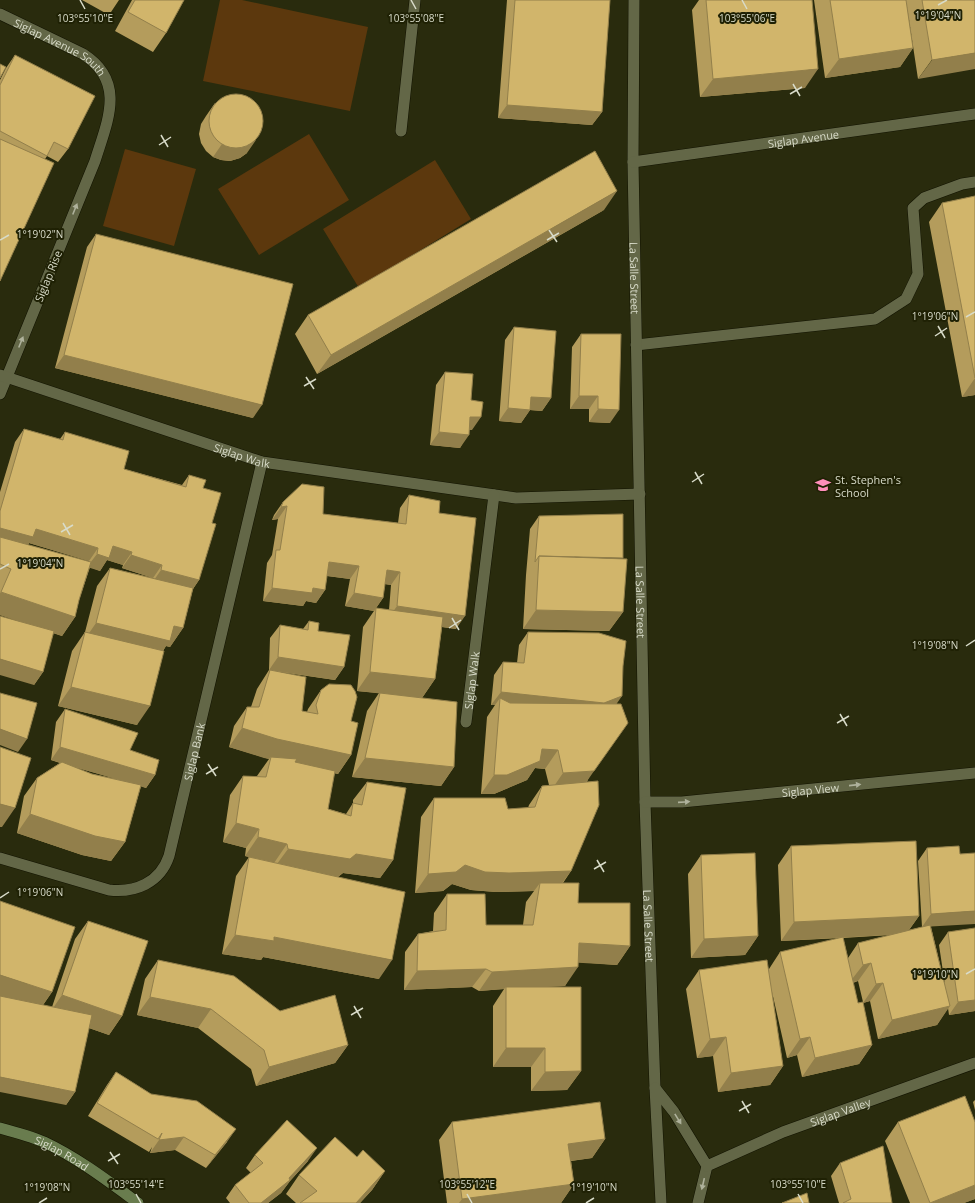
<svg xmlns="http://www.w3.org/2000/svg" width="975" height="1203" viewBox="0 0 975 1203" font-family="'Open Sans',sans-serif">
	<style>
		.green { fill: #5c380d }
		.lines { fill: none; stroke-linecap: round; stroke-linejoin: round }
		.service-casing { stroke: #121300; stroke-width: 12 }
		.minor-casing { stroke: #121300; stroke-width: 12 }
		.secondary-casing { stroke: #121300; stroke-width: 12 }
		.service { stroke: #636747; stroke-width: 11 }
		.minor { stroke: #636747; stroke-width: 11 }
		.secondary { stroke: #697c4e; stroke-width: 11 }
		.wall { fill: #b49c5c; fill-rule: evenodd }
		.shaded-wall { fill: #927f4b }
		.building { fill: #d1b56b; stroke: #927f4b }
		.oneway { fill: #afb29c }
		.ticks { fill: none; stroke: #d8dbc9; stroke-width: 1.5 }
		.labels { text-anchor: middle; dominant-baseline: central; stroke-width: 4; stroke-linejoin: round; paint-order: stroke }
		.street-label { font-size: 11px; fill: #d8dbc9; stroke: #1f2104 }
		.poi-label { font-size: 11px; fill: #d8dbc9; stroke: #1f2104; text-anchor: start }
		.ticks-label { font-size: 10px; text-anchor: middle; fill: #d8dbc9; stroke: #1f2104; stroke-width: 4; stroke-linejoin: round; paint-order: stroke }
	</style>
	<rect width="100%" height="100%" fill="#292b0d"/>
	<!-- green -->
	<path class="green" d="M220 0H242L368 27 350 111 203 81Z
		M309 134 349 200 259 255 218 189Z
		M125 149 196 169 174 246 103 226Z
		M435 160 471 219 359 288 323 229Z"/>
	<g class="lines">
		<defs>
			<path id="service" d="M401 131 415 0
				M636 345 875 319 906 299 918 274 913 208 924 198 962 184 975 182"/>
			<g id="minor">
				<path id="s1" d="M634 0 633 162 645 802 655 1088 661 1203"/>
				<path id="s2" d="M0 14 83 54C127 82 107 122 95 161L0 394"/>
				<path id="s3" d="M633 162 975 114"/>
				<path id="s4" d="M0 375 262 462 516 498 640 494"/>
				<path id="s5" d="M466 722 494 495"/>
				<path id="s6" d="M645 802H682L975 773"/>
				<path id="s7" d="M0 858 109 890C135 893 160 883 169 856L262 462"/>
				<path d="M655 1088 674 1112 707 1166 698 1203"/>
				<path id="s8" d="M707 1166 783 1132 975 1063"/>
			</g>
			<g id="secondary">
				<path id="s9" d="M0 1128C15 1132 30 1136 44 1142 78 1158 108 1181 138 1203"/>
			</g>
		</defs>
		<!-- service casing -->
		<use href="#service" class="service-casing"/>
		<!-- minor casing -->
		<use href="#minor" class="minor-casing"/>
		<!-- secondary casing -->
		<use href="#secondary" class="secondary-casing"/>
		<!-- service -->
		<use href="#service" class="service"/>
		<!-- minor -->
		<use href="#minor" class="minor"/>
		<!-- secondary -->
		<use href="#secondary" class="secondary"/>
	</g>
	<!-- wall -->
	<path class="wall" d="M82 0H119L109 15Z
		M132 0H184L166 33 153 52 115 31Z
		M507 0H610L602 112 592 125 498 118Z
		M699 0H812L805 88 700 97 692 10Z
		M814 0H906L913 48 900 67 825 78Z
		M906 0H975L918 79Z
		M15 55 68 149 58 162 47 156 45 159 0 281V80L6 68Z
		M215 103 247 153 240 158 230 161 221 160 213 157 206 151 201 143 199 134 201 124 206 116Z
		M975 196V395L962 397 929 222 942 203Z
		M604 210 317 374 295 334 308 315Z
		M96 234 253 418 55 368 87 247Z
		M514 327 551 398 542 411 530 410 521 423 499 421 505 340Z
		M581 334 610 423 589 422V409H570L572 347Z
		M445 372 471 400 472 430H469L460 448 430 445 436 385Z
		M24 429 60 439 65 432 124 469 182 485 189 475 203 488 212 523 199 580 193 589 183 628 170 647 166 646 163 651 137 725 58 706 72 651 85 632 97 586 110 568 153 578 122 568 123 565 107 560 100 571 90 567 79 600 75 617 62 636 53 633 43 672 34 685 22 622 0 615V492L15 442ZM29 543 89 561V562L28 545Z
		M409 495 439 513 456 629 442 627 435 679 422 698 454 767 441 786 352 777 367 711 379 693 357 691 363 627 376 608 389 610 391 585 385 584 383 598 374 611 345 606 350 579 327 576 325 590 316 603 306 601 303 606 263 601 267 563 272 555 278 519 272 520 274 515 283 502 323 514 398 523 400 508Z
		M539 516 623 612 609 631 523 629 526 575 530 529Z
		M309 621 318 631 344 667 335 680 280 672 302 711 307 712 308 709 321 690 351 721V755L338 774 334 773 328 809 346 814 353 803V800L367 782 393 860 380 878 343 873 338 877 379 979 263 957 261 960 222 954 236 876 249 857 245 856 246 848 223 842 230 795 243 776H257L269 759 229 747 234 726 247 707H251L257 689 269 670 270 638 280 625 303 629Z
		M528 632 617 704 587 782 571 871 563 883 578 903 630 946 617 965 578 962 565 986 538 987 581 1071 567 1090 531 1091V1067H493V1006L504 989 479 991 472 987 404 990 405 952 418 934 433 931 434 913 447 894 486 925H523L526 902 534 891 496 892 471 890 452 884 443 891 415 893 421 817 434 798 508 809 528 808 529 805 542 786 549 785 545 769 535 768 527 780 494 794H481L487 717 495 705H491L494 675 503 662 517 663 519 645Z
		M65 709 130 750 155 775 146 788 141 786 125 842 111 861 82 855 17 833 24 796 37 778 60 763 51 760 56 722ZM74 767 117 779 92 774Z
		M791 846 919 916 909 930 922 927 918 861 927 848 959 846 931 927 945 985 939 945 948 932 975 928V1011L949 1015 948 1008 937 1025 878 1039 870 1001 863 1003 872 1045 859 1064 802 1077 797 1055 787 1058 772 992 783 1066 770 1085 718 1092 713 1056 697 1058 686 989 699 970 769 969 780 952 841 938 781 941 778 865ZM890 935 858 943 848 958 843 938ZM858 981 863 1002 858 1003 853 983Z
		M701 855 758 936 745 955 691 958 688 874Z
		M0 901 52 992 43 1005 52 1007 75 939 88 921 122 1016 109 1035 89 1028 75 1092 66 1105Z
		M158 960 280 1011 348 1045 335 1063 256 1086 251 1069 198 1028 137 1015 145 979Z
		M116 1072 227 1142 206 1168 175 1150 150 1153 152 1147 149 1152 88 1116 107 1085Z
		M975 1100V1110L973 1102Z
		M452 1122 605 1139 592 1158 571 1161 574 1184 561 1203H447L439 1140Z
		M898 1122H975V1199L964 1203H910L885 1141Z
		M255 1155 308 1161 290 1181 281 1193 268 1203H230L226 1198 235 1185 251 1173 246 1168Z
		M357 1157 385 1171 372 1190 360 1203H296L286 1194 299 1175Z
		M840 1163 892 1203H839L831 1176Z"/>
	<!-- shaded-wall -->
	<path class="shaded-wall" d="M913 48 900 67 825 78 839 59Z
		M975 53V69L918 79 932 60Z
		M818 69 805 88 700 97 713 79Z
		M507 105 602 112 592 125 498 118Z
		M256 140 247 153 240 158 230 161 221 160 213 157 222 144Z
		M617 191 604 210 317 374 331 355Z
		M64 355 262 405 253 418 55 368Z
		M975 378V395L962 397Z
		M579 396H598L589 409H570Z
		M531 397 551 398 542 411 530 410 521 423 499 421 508 408Z
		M598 409 619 410 610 423 589 422Z
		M470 417H481L472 430H461Z
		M439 432 469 435 460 448 430 445Z
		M287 506 278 519 272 520 281 507Z
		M0 528 36 529 98 548 89 561 29 543 24 550 0 543Z
		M113 546 132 552 123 565 107 560 100 571 87 567 97 554Z
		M131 555 162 565 153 578 122 568Z
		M329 562 359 566 350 579 320 575Z
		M161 570 199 580 190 593 152 583Z
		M387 570 400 572 391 585 378 583Z
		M272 588H313L325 590 316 603 306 601 303 606 263 601Z
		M1 592 75 617 62 636 0 615V593Z
		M354 593 383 598 374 611 345 606Z
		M397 606 465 616 456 629 388 619Z
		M536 610 623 612 609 631 523 629Z
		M96 623 174 626 183 628 170 647 166 646 157 660 83 642Z
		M278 657 344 667 335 680 269 670Z
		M0 659 43 672 34 685 0 675Z
		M370 672 435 679 422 698 357 691Z
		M71 687 150 706 137 725 58 706Z
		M501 692 622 696 613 709 500 706V698L495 705H491Z
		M242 728 351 755 338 774 294 764 271 757 269 759 264 758 229 747Z
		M0 729 27 739 18 752 0 745Z
		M60 747 155 775 146 788 51 760Z
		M542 749 558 750 545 769 535 768 527 780 494 794H481L494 775Z
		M365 758 454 767 441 786 352 777Z
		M594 771 581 790 550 792 563 773Z
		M0 804 15 808 2 827H0Z
		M30 814 125 842 111 861 82 855 17 833Z
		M236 823 259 829 246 848 223 842Z
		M258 837 287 844 274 863 245 856Z
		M288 849 356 854 393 860 380 878 343 873 336 878 274 868Z
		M465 865 571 871 557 890 540 883 534 891 496 892 471 890 452 884 443 891 415 893 428 874Z
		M975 911V924L922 927 931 914Z
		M919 916 906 934 781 941 794 922Z
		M235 935 274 937 392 960 379 979 263 957 261 960 222 954Z
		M758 936 745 955 691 958 704 939Z
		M579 943 630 946 617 965 566 962Z
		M871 963 858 981 849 983 863 965Z
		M578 967 565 986 506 989V987L504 989 479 991 492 972Z
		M486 969 472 987 404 990 417 971Z
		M0 975 52 992 39 1011 0 998Z
		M883 983 870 1001 863 1003 876 984Z
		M62 995 122 1016 109 1035 49 1014Z
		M150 997 211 1009 198 1028 137 1015Z
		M975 1000V1011L949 1015 958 1002Z
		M950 1006 937 1025 878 1039 892 1020Z
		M726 1037 713 1056 697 1058 710 1039Z
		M810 1037 797 1055 787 1058 800 1039Z
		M348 1045 335 1063 256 1086 269 1067Z
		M872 1045 859 1064 802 1077 815 1058Z
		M506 1048H545L531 1067H493Z
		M783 1066 770 1085 718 1092 731 1073Z
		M581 1071 567 1090 531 1091 545 1072Z
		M0 1077 75 1092 66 1105 0 1092Z
		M236 1129 227 1142 206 1168 215 1155Z
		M184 1137 175 1150 150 1153 159 1140Z
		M605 1139 592 1158 555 1163 568 1144Z
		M317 1148 308 1161 290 1181 281 1193 268 1203H261L289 1178Z
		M385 1171 372 1190 360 1203H356Z
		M574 1184 561 1203H459L462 1199Z
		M975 1185V1199L964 1203H930Z"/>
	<!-- building -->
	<path class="building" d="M135 0H184L166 33 128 12Z
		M515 0H610L602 112 507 105Z
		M706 0H812L818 69 713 79Z
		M830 0H906L913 48 839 59Z
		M922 0H975V53L932 60Z
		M15 55 95 96 68 149 54 142 47 156 0 131V85Z
		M0 64 6 67 0 78Z
		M209 121a27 27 0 1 1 54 0a27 27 0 1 1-54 0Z
		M0 139 54 163 0 281Z
		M595 151 617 191 331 355 308 315Z
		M975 196V378L942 203Z
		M96 234 293 284 262 405 64 355Z
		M514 327 556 331 551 398 531 397 530 410 508 408Z
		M581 334H621L619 410 598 409V396H579Z
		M445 372 473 374 471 400 483 402 481 417H470L469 435 439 432Z
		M24 429 63 440 65 432 129 451 124 469 186 487 189 475 206 480 203 488 221 493 212 523 216 524 199 580 161 570 162 565 131 555 132 552 113 546 109 558 97 554 98 548 36 529 33 537 0 528V511Z
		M302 484 324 487 323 514 406 524 409 495 440 501 439 513 476 518 465 616 397 606 400 572 387 570 383 598 354 593 359 566 329 562 325 590 313 588 312 593 272 588 276 550H280L287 506 281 507 283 502Z
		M623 514V558L539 556 535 562 539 516Z
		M0 537 91 562 79 600 75 617 1 592 11 569 0 564Z
		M539 556 627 559 623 612 536 610Z
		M110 568 193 588 183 628 174 626 170 641 96 623Z
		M376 608 443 617 435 679 370 672Z
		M0 616 54 631 43 672 0 659Z
		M309 621 319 623 318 631 350 635 344 667 278 657 280 625 308 630Z
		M85 632 164 651 150 706 71 687Z
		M528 632 599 633 626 641 623 666 622 696 604 703 501 692 503 662 524 663Z
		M270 670 306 677 302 711 318 714 316 705 321 690 329 684 351 685 355 691 357 697 351 721 358 723 351 755 277 739 242 728 247 707H259Z
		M0 693 37 703 27 739 0 729Z
		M380 693 457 702 454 767 365 758Z
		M500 698 510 703 621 704 628 723 594 771 563 773 558 750 542 749 540 761 507 775H494Z
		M65 709 138 733 130 750 159 760 155 775 60 747Z
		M0 747 31 758 15 808 0 804Z
		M271 757 297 759 295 762 335 771 328 809 351 816 353 803 362 805 367 782 406 788 393 860 356 854 350 859 288 849 287 844 258 837 259 829 236 823 243 776 266 777Z
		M62 762 92 774 141 785 125 842 95 836 30 814 37 778Z
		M598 781 599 805 571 871 509 873 485 872 465 865 456 872 428 874 434 798H505L508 809 535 807 542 786Z
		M916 841 919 916 794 922 791 846Z
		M959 846 960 854 975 853V911L931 914 927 848Z
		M755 853 758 936 704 939 701 855Z
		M249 857 405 892 392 960 274 937V941L235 935Z
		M540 883H579L578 903H630V946L579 943 578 967 492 972 486 969 417 971 418 934 446 930 447 894H485L486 925H533Z
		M0 901 75 927 52 992 0 975Z
		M88 921 148 941 122 1016 62 995Z
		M930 925 950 1006 892 1020 883 983 876 984 871 963 863 965 858 943Z
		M975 928V1000L958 1002 948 932Z
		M843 937 858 1003 863 1002 872 1045 815 1058 810 1037 800 1039 780 952Z
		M158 960 234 976 280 1011 335 995 348 1045 269 1067 264 1050 211 1009 150 997Z
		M767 960 783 1066 731 1073 726 1037 710 1039 699 970Z
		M506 987H581V1071L545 1072V1048H506Z
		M0 996 92 1015 75 1092 0 1077Z
		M116 1072 151 1094 197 1101 236 1129 215 1155 184 1137 159 1140 162 1133 158 1139 97 1103Z
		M965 1096 975 1122V1185L930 1203 898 1122Z
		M600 1102 605 1139 568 1144 574 1184 462 1199 452 1122Z
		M287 1120 317 1148 289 1178 290 1180 261 1203H249L235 1185 263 1163 255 1155Z
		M335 1137 357 1157 363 1150 385 1171 356 1203H300L317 1191 299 1175Z
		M883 1146 892 1203H843L851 1199 840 1163Z
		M807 1193 809 1203H782Z"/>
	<!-- one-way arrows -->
	<defs><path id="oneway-solid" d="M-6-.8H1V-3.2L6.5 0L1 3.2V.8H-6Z"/></defs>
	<g class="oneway">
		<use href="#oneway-solid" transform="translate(75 209) rotate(-68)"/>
		<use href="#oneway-solid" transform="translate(21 342) rotate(-68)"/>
		<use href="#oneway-solid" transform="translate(855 785) rotate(-6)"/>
		<use href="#oneway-solid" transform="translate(684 802) rotate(-4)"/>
		<use href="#oneway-solid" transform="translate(678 1119) rotate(58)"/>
		<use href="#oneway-solid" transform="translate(703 1184) rotate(103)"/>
	</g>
	<!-- ticks -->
	<path class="ticks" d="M80 0 85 9M411 0 416 9M742 0 747 9M938 5 947 0M793 84 800 96M790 94 802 87M161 135 168 147M159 145 171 137M549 230 557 242M0 240 9 235M547 240 559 233M966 317 975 312M938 326 945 338M935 336 947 328M306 377 314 389M304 386 316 379M695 472 702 484M692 482 704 474M63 523 70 535M61 532 73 525M0 569 9 564M452 618 459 630M449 628 461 620M966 646 975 640M840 714 847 726M837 723 849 716M208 764 216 776M206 774 218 767M597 860 604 872M594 869 606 862M0 898 9 892M966 974 975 969M354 1006 361 1018M351 1015 363 1008M742 1101 749 1113M739 1111 751 1104M110 1152 118 1164M108 1161 120 1154M136 1194 141 1203M467 1194 472 1203M798 1194 803 1203M39 1203 47 1198M586 1203 594 1198"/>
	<!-- icons -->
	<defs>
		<symbol id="school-bare" viewBox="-9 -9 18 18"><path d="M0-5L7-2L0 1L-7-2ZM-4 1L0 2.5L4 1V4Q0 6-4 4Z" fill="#ff8ebb" stroke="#1f2104" stroke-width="2.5" paint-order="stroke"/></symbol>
	</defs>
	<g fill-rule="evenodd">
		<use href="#school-bare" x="812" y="474" width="22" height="22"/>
	</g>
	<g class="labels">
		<!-- street labels -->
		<g class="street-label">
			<text stroke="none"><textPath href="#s2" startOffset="69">Siglap Avenue South</textPath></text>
			<text stroke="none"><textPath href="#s3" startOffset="172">Siglap Avenue</textPath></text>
			<text transform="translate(48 276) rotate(-68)">Siglap Rise</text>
			<text stroke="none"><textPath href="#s1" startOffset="278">La Salle Street</textPath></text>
			<text stroke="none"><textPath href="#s4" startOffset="255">Siglap Walk</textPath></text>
			<text stroke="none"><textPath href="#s1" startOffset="602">La Salle Street</textPath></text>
			<text stroke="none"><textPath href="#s5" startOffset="42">Siglap Walk</textPath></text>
			<text stroke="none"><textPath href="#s7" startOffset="296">Siglap Bank</textPath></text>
			<text stroke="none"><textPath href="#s6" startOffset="166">Siglap View</textPath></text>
			<text stroke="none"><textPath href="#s1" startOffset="926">La Salle Street</textPath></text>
			<text stroke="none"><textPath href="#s8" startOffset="144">Siglap Valley</textPath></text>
			<text stroke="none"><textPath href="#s9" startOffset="67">Siglap Road</textPath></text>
		</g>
		<!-- poi labels -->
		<g class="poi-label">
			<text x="835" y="479">St. Stephen's<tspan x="835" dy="13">School</tspan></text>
		</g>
	</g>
	<g class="ticks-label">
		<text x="938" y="19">1°19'04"N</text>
		<text x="85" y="22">103°55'10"E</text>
		<text x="416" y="22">103°55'08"E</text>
		<text x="747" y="22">103°55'06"E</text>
		<text x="40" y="238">1°19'02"N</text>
		<text x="935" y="320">1°19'06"N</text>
		<text x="40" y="567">1°19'04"N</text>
		<text x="935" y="649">1°19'08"N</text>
		<text x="40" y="896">1°19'06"N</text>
		<text x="935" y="978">1°19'10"N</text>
		<text x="136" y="1188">103°55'14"E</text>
		<text x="467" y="1188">103°55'12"E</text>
		<text x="798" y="1188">103°55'10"E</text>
		<text x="47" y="1191">1°19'08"N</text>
		<text x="594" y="1191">1°19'10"N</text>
	</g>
</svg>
